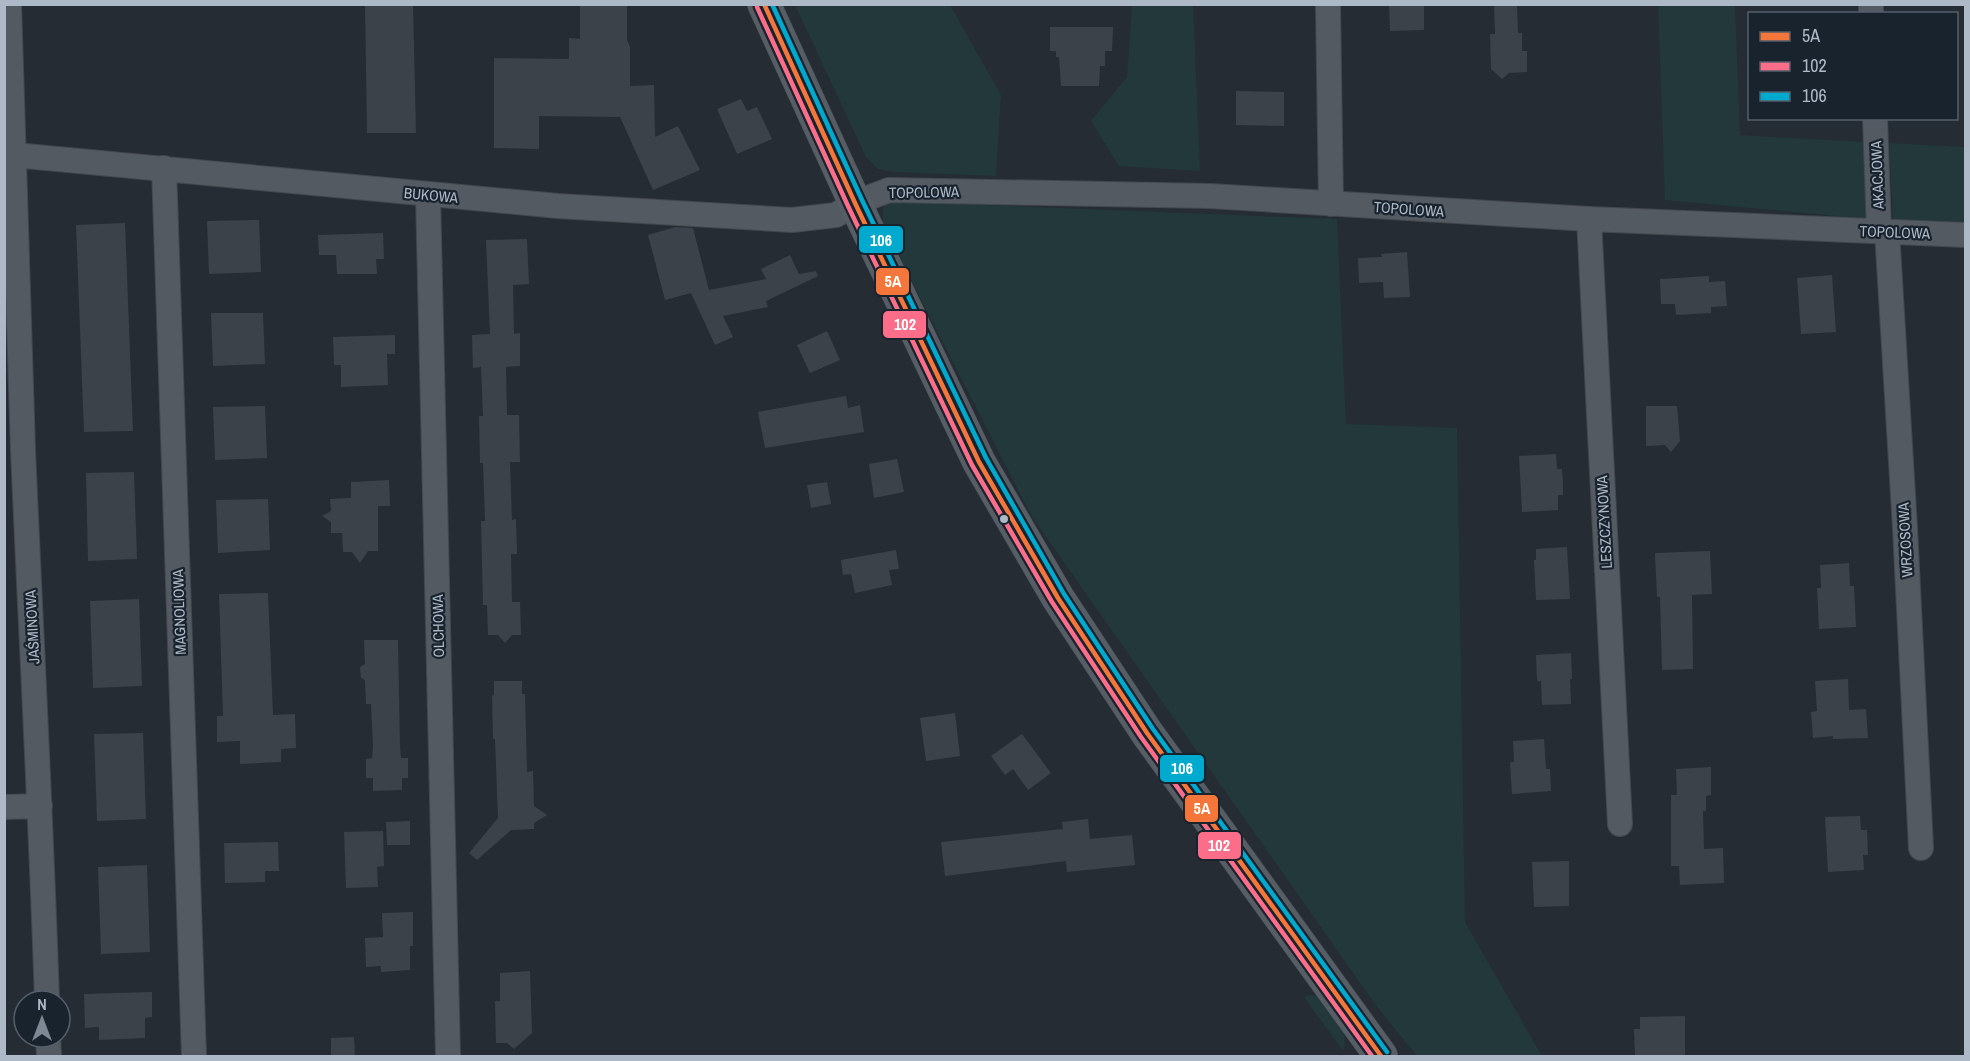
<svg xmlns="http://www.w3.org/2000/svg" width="1970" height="1061" viewBox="0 0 1970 1061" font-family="'Archivo Narrow',sans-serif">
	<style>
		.green { fill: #22383a }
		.building { fill: #3c424a }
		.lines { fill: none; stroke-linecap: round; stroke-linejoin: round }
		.street-casing { stroke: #43484e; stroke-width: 26 }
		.primary-casing { stroke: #424950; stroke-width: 34 }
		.street { stroke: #545a62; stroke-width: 24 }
		.primary { stroke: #575d64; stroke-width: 33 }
		.bus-1-casing { stroke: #18232e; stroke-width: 9 }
		.bus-2-casing { stroke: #18232e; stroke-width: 9 }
		.bus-3-casing { stroke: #18232e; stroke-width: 9 }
		.bus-1 { stroke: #f5763a; stroke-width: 4.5 }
		.bus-2 { stroke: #fb6d88; stroke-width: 4.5 }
		.bus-3 { stroke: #00a9ce; stroke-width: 4.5 }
		.bus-dot { fill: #adb9c7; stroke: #18232e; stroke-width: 2 }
		.labels { text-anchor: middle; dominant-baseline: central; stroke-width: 4.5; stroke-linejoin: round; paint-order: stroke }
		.street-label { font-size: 15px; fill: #adb9c7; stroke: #18232e }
		.line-badge { stroke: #18232e; stroke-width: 2 }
		.badge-label { font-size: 16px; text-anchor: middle; font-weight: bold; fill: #fff }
	</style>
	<rect width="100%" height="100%" fill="#252c34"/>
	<!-- green -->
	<path class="green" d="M795 5H950L1001 95 996 176 895 172 878 169 866 157Z
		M1132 5H1193L1200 171 1119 166 1091 121 1127 77Z
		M1658 5H1735L1740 135 1865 142 1869 219 1665 200Z
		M1889 143 1965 147V222L1893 219Z
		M889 199 962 204 1337 219 1346 424 1457 428 1465 922 1542 1056H1417L1375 1004 1032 517 883 225V208Z
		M1309 995 1321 997C1331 1013 1351 1031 1343 1051L1304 997Z"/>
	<!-- building -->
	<path class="building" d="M365 4H413L416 133H367Z
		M580 4H627V40L630 47V86L654 85 655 137 678 126 700 170 653 190 620 117 539 116V149L494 148V58L569 59V38L580 39Z
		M1389 4H1424V30L1390 31Z
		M1494 4H1517L1518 33H1522V51H1527V72L1509 73 1502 79 1491 69 1490 34H1495Z
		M1050 27H1113L1112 51H1105V66H1100L1099 86H1061L1059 57H1056V51H1050Z
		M1236 91 1284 92V126L1236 125Z
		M741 99 747 111 757 107 772 139 737 154 717 109Z
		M259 220 261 272 209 274 207 221Z
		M125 223 133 431 84 432 76 225Z
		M675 227 693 228 709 290 766 279 761 269 790 255 799 274 816 271 818 276 766 301 768 307 723 316 733 337 715 345 691 293 665 300 648 235Z
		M383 233 384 259H376L377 274H337L336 255H319L318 235Z
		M527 239 529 284 513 285 514 334 520 333V366L506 367 507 415H519L520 462H510L512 520 516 519 517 554H511L512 602H520L521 635H512L505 643 498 635H488L487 605H483L481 521H485L483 463H480L479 416H483L481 367 473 368 472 335 490 334 486 240Z
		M1407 252 1410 297 1384 298 1383 282 1359 283 1358 258 1382 257 1381 254Z
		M1832 275 1836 332 1801 334 1797 278Z
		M1709 276V282L1725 281 1727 306 1711 307V313L1676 315 1675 304H1661L1660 279Z
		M211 313H263L265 364 213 366Z
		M827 331 840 360 810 373 797 345Z
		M395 335V354H387L388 385 341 387V365H334L333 337Z
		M846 396 848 408 860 405 864 432 765 448 758 412Z
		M265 406 267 458 215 460 213 407Z
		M1646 406H1677L1680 441 1671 452 1665 445 1646 446Z
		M1556 454 1557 469H1562L1563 482V495H1558V510L1522 512 1519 456Z
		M897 459 904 492 874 498 869 464Z
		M134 472 137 559 88 561 86 473Z
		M389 480 390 506H378V551H368L360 563 352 552H343L342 533H331V522L322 516 331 511 330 499 351 498V482Z
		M827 482 831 504 811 508 807 485Z
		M268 499 270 550 218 553 216 500Z
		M1567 547 1570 599 1536 600 1534 560H1536V549Z
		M896 550 899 569 889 570 892 585 855 593 851 574 843 575 841 560Z
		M1710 551 1712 594 1692 595 1693 669 1662 670 1660 597H1657L1655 553Z
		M1849 563 1850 586H1854L1856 627 1819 629 1817 588H1821L1820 565Z
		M268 593 273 715 295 714 296 748 281 749V762L240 764V741L217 742V716H223L219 594Z
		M139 599 142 686 93 688 90 601Z
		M364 640H398L400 746 401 758H408V778H402V790L373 791V778H366V759L372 758 373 746 371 704H366L365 680 361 678 360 667 365 664Z
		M1571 653 1572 679H1570L1571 704 1542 705 1541 681H1537L1536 655Z
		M1848 679 1849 710 1866 709 1868 738 1833 739V736L1813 738 1811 712 1817 711 1815 681Z
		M494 681H522V694H525L527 772 533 771 534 806 547 815 534 823V829L511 830 477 860 469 853 498 818 495 739H493L492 696 494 695Z
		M955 713 960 756 926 761 920 718Z
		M143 733 146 819 97 821 94 734Z
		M1022 734 1051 773 1028 790 1013 769 1005 775 991 756Z
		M1544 739 1546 769H1550L1551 791 1512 794 1510 762H1514L1513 741Z
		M1711 767V795L1706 796V811H1703L1704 849 1723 848 1724 883 1680 885 1679 866H1671V795H1677L1676 769Z
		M1860 816 1861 830H1867L1868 855H1863L1864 870 1828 872 1825 817Z
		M1088 819 1090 839 1132 835 1135 865 1067 872 1066 861 945 876 941 842 1063 829 1062 822Z
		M410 821V845H387L386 822Z
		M383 831 384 866 377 867 378 887 346 888 344 832Z
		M278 842 279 871H265V882L225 883 224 843Z
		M1569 861V906L1534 907 1532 862Z
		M147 865 150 952 101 954 98 867Z
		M413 912V946H410V970L381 972V966L366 967 365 938 383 937 382 913Z
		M530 971 532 1033 514 1049 507 1043H496L495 1001H500V973Z
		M152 992V1017L145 1018V1038L99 1040V1027L85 1028 84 994Z
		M1685 1016V1056H1635L1634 1029H1640V1017Z
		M354 1037 355 1056H331V1038Z"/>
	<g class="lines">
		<defs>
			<path id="street" d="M9 4C15 153 17 302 23 450 31 634 41 817 47 1001
				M1328 4 1331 204
				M1871 4V14
				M1875 118 1879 231
				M4 154 558 206 792 220 836 215 855 203 889 190 1210 196 1589 219 1966 235
				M164 168 194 1056
				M428 195 448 1056
				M1589 219 1620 824
				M1887 231 1905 528 1921 848
				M4 807 40 806
				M48 1037 49 1056"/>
			<path id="primary" d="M764 4 855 203 979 462 1058 598 1147 733 1381 1056"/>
		</defs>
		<!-- street casing -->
		<use href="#street" class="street-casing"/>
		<!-- primary casing -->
		<use href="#primary" class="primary-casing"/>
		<!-- street -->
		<use href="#street" class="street"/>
		<!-- primary -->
		<use href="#primary" class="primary"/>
		<defs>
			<path id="bus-1" d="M764 4 855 203 979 462 1058 598 1147 733 1381 1056"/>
			<path id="bus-2" d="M757 7 848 206 972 465 1052 602 1141 737 1372 1056"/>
			<path id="bus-3" d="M772 4 862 200 986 458 1064 594 1153 729 1387 1052"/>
		</defs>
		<!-- bus-1 casing -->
		<use href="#bus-1" class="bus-1-casing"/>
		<!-- bus-2 casing -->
		<use href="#bus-2" class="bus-2-casing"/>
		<!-- bus-3 casing -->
		<use href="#bus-3" class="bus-3-casing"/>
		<!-- bus-1 -->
		<use href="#bus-1" class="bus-1"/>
		<!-- bus-2 -->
		<use href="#bus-2" class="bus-2"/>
		<!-- bus-3 -->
		<use href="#bus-3" class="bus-3"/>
	</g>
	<!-- markers -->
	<circle class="bus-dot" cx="1004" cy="519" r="5"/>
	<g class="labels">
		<!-- street labels -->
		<g class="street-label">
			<text transform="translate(1877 175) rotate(-92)">AKACJOWA</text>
			<text transform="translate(924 192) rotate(-1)">TOPOLOWA</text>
			<text transform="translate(431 195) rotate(5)">BUKOWA</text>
			<text transform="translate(1409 209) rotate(4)">TOPOLOWA</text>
			<text transform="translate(1895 232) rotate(2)">TOPOLOWA</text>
			<text transform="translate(1604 522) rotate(-93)">LESZCZYNOWA</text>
			<text transform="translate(1905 540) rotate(-93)">WRZOSOWA</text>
			<text transform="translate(179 612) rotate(-92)">MAGNOLIOWA</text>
			<text transform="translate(438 626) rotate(-91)">OLCHOWA</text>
			<text transform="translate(32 627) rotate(-93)">JAŚMINOWA</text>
		</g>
	</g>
	<g class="line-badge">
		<rect x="858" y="225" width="46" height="29" rx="6" fill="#00a9ce"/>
		<rect x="875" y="267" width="35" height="29" rx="6" fill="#f5763a"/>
		<rect x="882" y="310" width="45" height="29" rx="6" fill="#fb6d88"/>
		<rect x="1159" y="754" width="46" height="29" rx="6" fill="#00a9ce"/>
		<rect x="1184" y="794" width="35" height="29" rx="6" fill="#f5763a"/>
		<rect x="1197" y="831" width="45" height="29" rx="6" fill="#fb6d88"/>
	</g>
	<g class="badge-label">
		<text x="881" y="246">106</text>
		<text x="893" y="287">5A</text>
		<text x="905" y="330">102</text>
		<text x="1182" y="774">106</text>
		<text x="1202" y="814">5A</text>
		<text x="1219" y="851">102</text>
	</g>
	<!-- border -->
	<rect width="1970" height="1061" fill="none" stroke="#adb9c7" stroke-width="12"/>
	<!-- legend -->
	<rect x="1748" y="12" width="210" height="108" fill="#18232e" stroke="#545f6b" stroke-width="1.5"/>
	<rect x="1760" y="32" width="30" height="9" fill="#f5763a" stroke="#545f6b" stroke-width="1.5"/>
	<text x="1802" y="42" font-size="18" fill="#adb9c7">5A</text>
	<rect x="1760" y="62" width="30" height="9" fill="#fb6d88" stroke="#545f6b" stroke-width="1.5"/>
	<text x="1802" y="72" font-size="18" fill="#adb9c7">102</text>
	<rect x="1760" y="92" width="30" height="9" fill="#00a9ce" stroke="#545f6b" stroke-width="1.5"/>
	<text x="1802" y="102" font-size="18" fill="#adb9c7">106</text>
	<!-- north arrow -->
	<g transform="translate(42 1019)"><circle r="28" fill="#18232e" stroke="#545f6b" stroke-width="1.5"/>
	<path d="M0-4.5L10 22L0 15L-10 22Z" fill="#7d8894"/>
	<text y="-9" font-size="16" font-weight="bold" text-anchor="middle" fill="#adb9c7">N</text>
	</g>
</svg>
